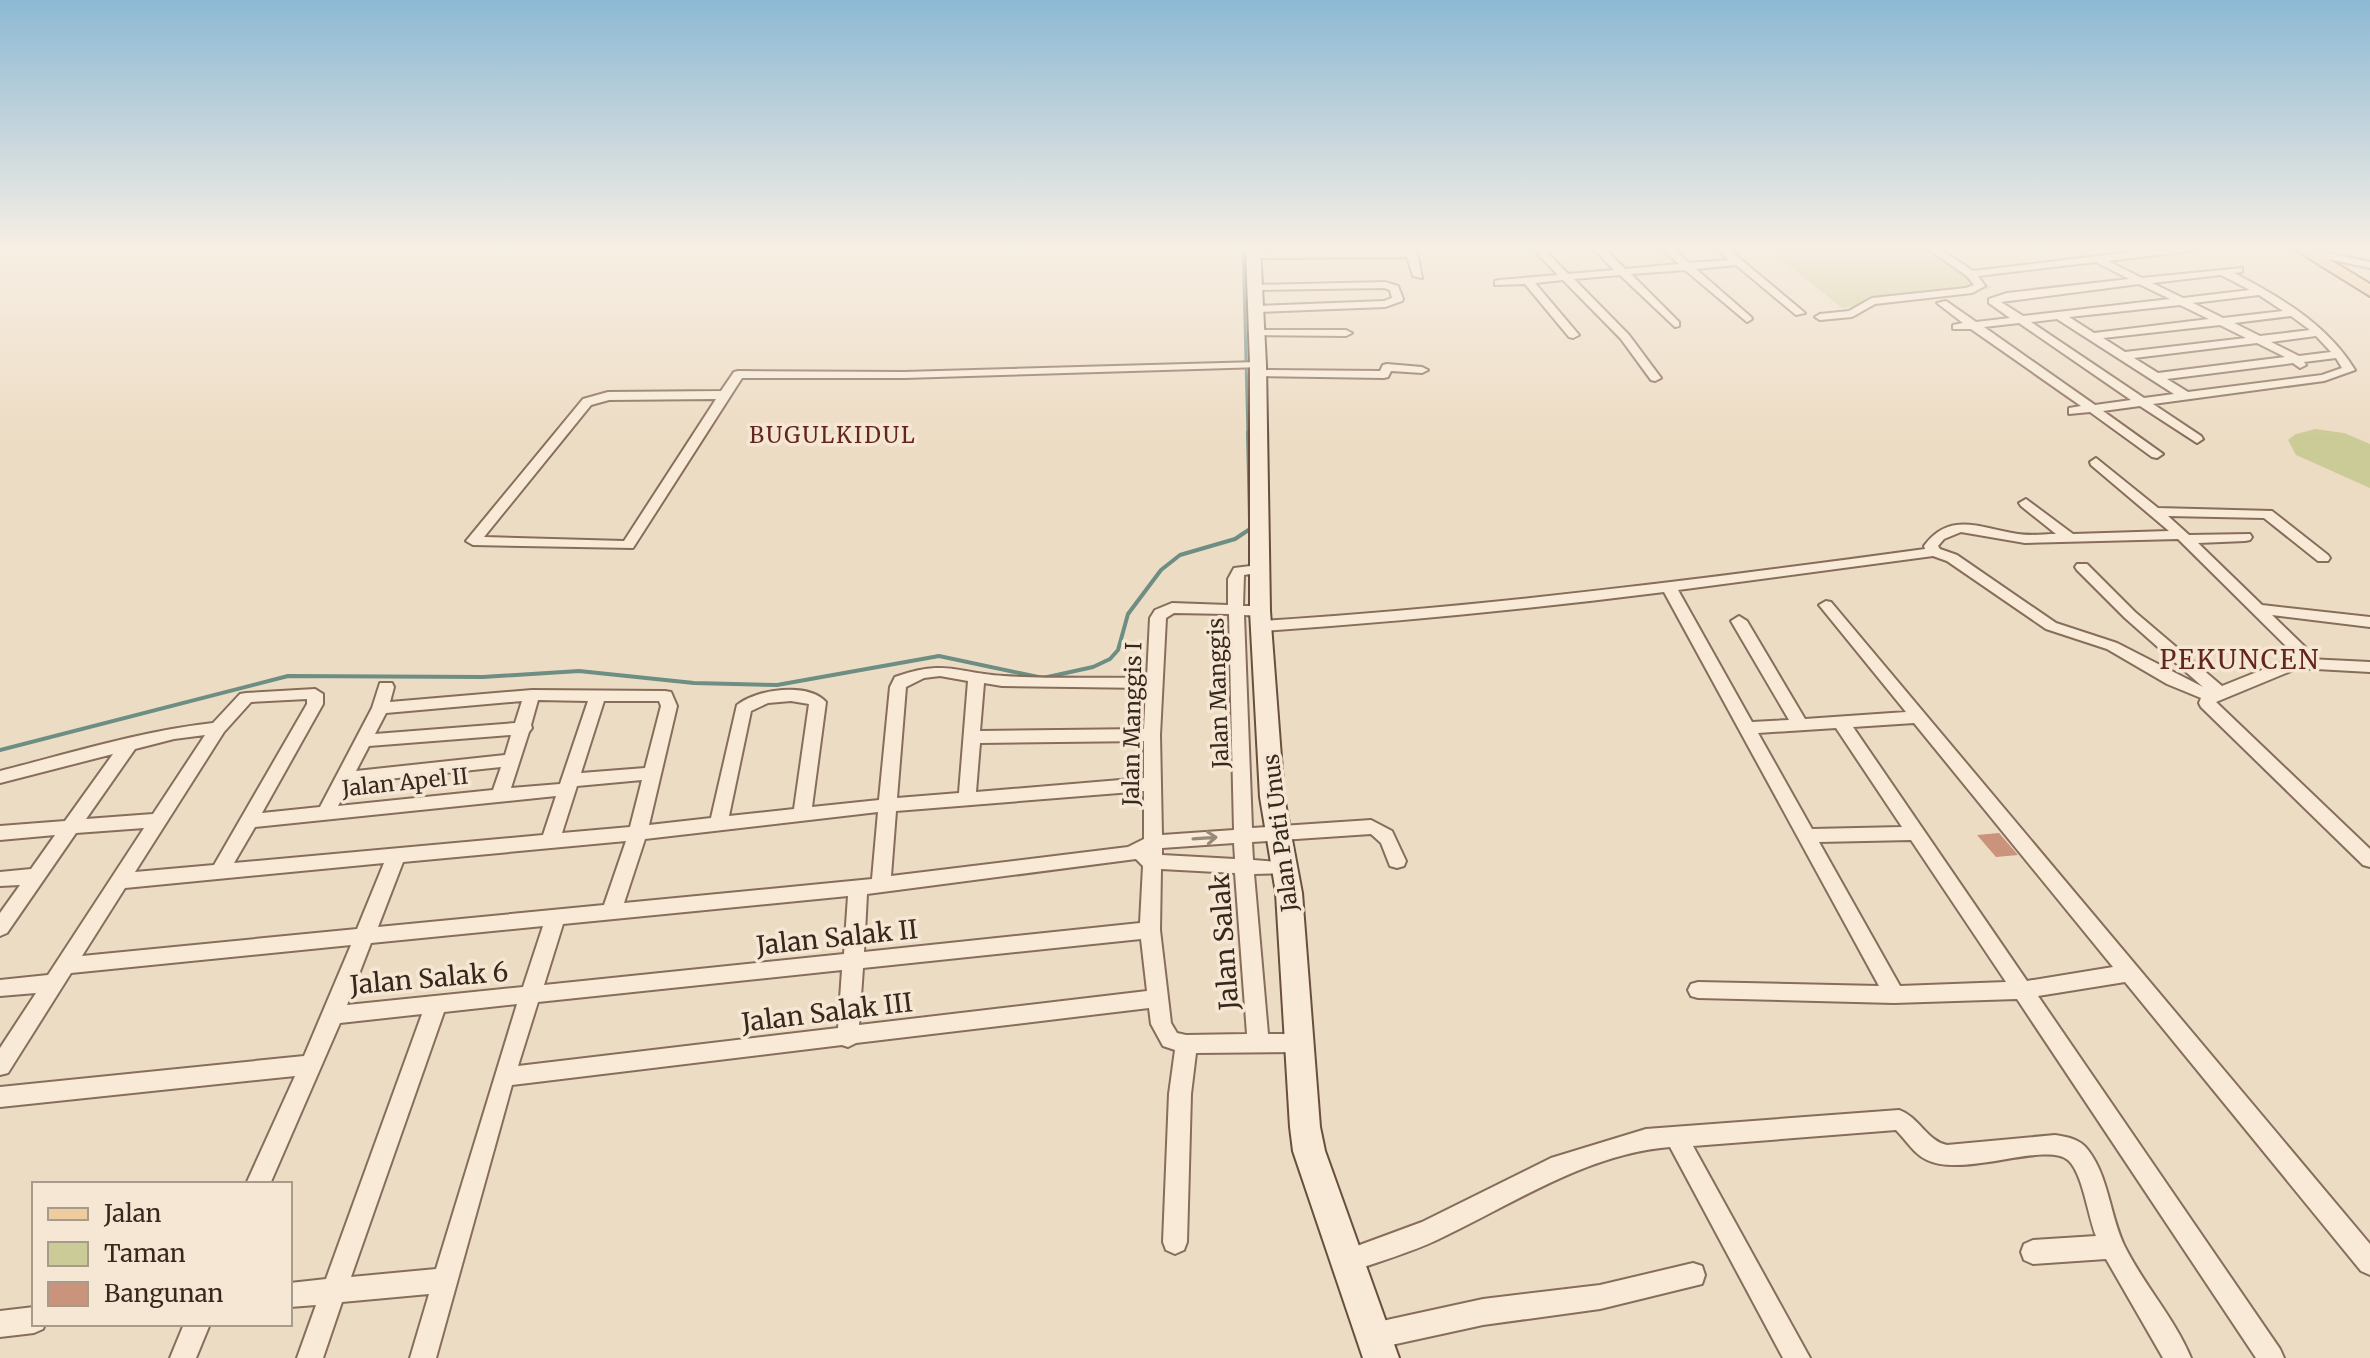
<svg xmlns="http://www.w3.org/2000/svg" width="2370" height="1358" viewBox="0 0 2370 1358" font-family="Merriweather,serif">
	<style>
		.green { fill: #cbcb98 }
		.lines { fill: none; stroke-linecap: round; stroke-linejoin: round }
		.stream-far1 { stroke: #6d8e82; stroke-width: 3 }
		.stream { stroke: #6d8e82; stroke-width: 4 }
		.building { fill: #ca937b }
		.street-casing { stroke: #876d5b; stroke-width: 4 }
		.secondary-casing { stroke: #694f3e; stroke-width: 4 }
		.primary-casing { stroke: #553c2f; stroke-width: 4 }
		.street { fill: #f8ead7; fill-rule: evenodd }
		.secondary { fill: #f8ead7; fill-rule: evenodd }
		.primary { fill: #efcc9d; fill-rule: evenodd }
		.oneway { stroke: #98897a }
		.labels { text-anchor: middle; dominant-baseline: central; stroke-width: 7; stroke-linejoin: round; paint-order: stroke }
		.far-quarter-label { font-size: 22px; letter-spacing: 2px; fill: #63261f; stroke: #f5e7d3 }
		.street-label { font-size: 22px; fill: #37281e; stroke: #f5e7d3 }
		.quarter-label { font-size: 26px; letter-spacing: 2px; fill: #63261f; stroke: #f5e7d3 }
		.near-street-label { font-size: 26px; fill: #37281e; stroke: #f5e7d3 }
	</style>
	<rect width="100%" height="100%" fill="#eddcc4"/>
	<!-- green -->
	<path class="green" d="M1766 247H1923L1939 250 1992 288 1842 308Z
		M2315 429 2344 433 2370 444V488L2296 455 2288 440 2296 434Z"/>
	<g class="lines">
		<!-- stream-far1 -->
		<path class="stream-far1" d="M1243 247 1248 434"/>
		<!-- stream -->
		<path class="stream" d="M1248 432 1250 521
			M0 750 288 676 483 677 579 671 694 683 777 685 939 656 1043 678 1093 667 1110 659 1118 650 1128 614 1161 570 1180 555 1235 539 1250 529"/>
	</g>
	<!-- building -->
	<path class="building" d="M1999 833 2018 855 1996 857 1977 835Z"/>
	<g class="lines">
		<defs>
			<path id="street" d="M1406 247H1416L1422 278 1413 276 1407 257 1253 258 1248 255 1253 252 1406 251Z
				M1531 247H1542L1568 274 1614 270 1592 247H1603L1625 269 1679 264 1660 247H1671L1689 263 1729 260 1715 247H1726L1805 313 1796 315 1736 265 1696 269 1751 317 1752 319 1747 322 1685 270 1631 274 1679 322V326L1675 327 1620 275 1574 279 1629 335 1661 378 1655 381 1651 380 1621 339 1563 280 1535 283 1579 335 1573 338 1569 337 1525 284 1495 285V281L1499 280 1558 275Z
				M1925 247H1937L1973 271 2173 247H2204L2199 250 2108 261 2142 278 2242 268V272L2234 273C2280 297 2327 324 2355 370L2324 381 2153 404 2201 436 2203 439 2197 443 2140 406 2103 411 2163 454 2157 458 2152 457 2090 412 2069 414V408L2081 406 1971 329H1953V325L1963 323 1937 303 1946 301 1976 322 2010 318 1989 303V299L2007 293 2129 279 2096 262 1978 276 1985 286 1972 293 1875 304 1852 317 1820 320 1815 317 1820 314 1849 311 1872 298 1966 288 1974 285 1967 276ZM2221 275 2250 290 2183 298 2152 283ZM2139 284 2170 299 2023 316 2001 302ZM2259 295 2283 311 2223 318 2193 303ZM2180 305 2209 319 2094 333 2069 317ZM2291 316 2310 330 2260 336 2234 323ZM2057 319 2174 394 2144 398 2031 322ZM2019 323 2131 400 2095 405 1984 327ZM2220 325 2246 338 2125 352 2103 338ZM2316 336 2331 352 2299 356 2271 342ZM2257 343 2285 357 2158 373 2134 358ZM2336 358 2342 368 2322 375 2188 392 2167 379 2293 363 2300 368 2306 365 2304 362Z
				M2304 248 2370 262V268L2301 253 2299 251Z
				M1385 282 1398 286 1403 299 1402 301 1385 307 1256 312 1251 309 1256 306 1384 301 1392 298 1390 290 1384 288 1251 290V286L1255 285Z
				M1257 330H1346L1352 333 1346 336 1253 335V331Z
				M1258 362 1262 363V367L904 378H742L633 548 473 545 466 541 583 399 608 392 721 391 734 372 738 371 904 372ZM716 399 624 541 484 537 591 405 609 400Z
				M1387 364 1422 367 1428 370 1422 373 1391 371 1388 377 1384 378 1258 376 1252 373 1258 370 1380 371 1383 365Z
				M2096 458 2158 508 2272 511 2328 555 2330 558 2328 561H2318L2264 518 2168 516 2189 535 2250 534 2252 537 2250 540 2245 541 2198 543 2262 605 2370 617V627L2272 615 2305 647 2308 659 2370 662V672L2298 668 2216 702 2370 849V867L2363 865 2201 707 2199 703 2201 698 2167 684 2107 649 2046 629 1947 561 1933 556 1678 590 1752 722 1789 720 1731 621 1739 616 1747 621 1805 719 1906 712 1819 605 1826 601 1831 602 2370 1244V1275L2361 1271 2125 982 2038 996 2280 1349 2284 1358H2256L2017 999 1894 1003 1698 998 1691 996 1688 990 1691 984 1698 982 1879 986 1664 592C1530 609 1396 622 1262 631L1254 626 1262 621C1484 607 1705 579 1925 549L1924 546C1950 510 1982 529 2018 534 2030 536 2044 534 2056 534L2021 506 2019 503 2026 499 2073 534 2169 531 2091 465 2090 462ZM1961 532 2025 543 2178 539 2291 651 2292 658 2222 686 2135 612 2087 564H2077L2075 567 2077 570 2125 618 2203 687 2117 643 2056 623 1957 555 1940 549 1938 546 1944 539ZM1914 723 2113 967 2027 981 1853 727ZM1836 728 1902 827 1812 829 1758 733ZM1911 840 2006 982 1900 986 1819 842Z
				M1259 565 1264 566 1266 569 1264 572 1244 575 1243 606H1260L1268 611 1260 616 1244 615 1252 828 1371 820 1392 831 1406 861 1404 866 1397 868 1390 866 1381 843 1371 834 1252 842 1253 860 1292 863 1294 868 1292 873 1254 874 1268 1034H1299L1307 1037 1310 1043 1307 1049 1299 1052 1196 1053 1191 1094 1187 1242 1184 1250 1175 1254 1166 1250 1163 1242 1169 1094 1175 1050 1163 1046 1151 1024 1149 1008 856 1043 848 1047 842 1045 512 1085 436 1358H410L429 1294 342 1302 323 1358H297L316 1305 290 1307V1283L326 1279 422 1014 340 1023 270 1184H246L295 1076 0 1107V1087L304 1056 351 945 71 973 8 1073 0 1075V1048L36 993 0 996V980L48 975 144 828 76 833 7 933 0 936V913L20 885 0 886V872L31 869 55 835 0 840V826L65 821 113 754 0 783V771C71 753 141 731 213 723L240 694 246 693 315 689 323 694V704L262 813 320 807 372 708 380 683H392L394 687 390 702 532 690 665 691 671 692 677 706 649 825 711 818 737 705C757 689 808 682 826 702L812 807 879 800 890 687 895 677C945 659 957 673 1004 676 1052 679 1100 677 1147 678L1150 618 1155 610 1172 603 1228 605V579L1234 568ZM1174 613 1229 614 1234 830 1162 835 1160 735 1166 618ZM940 676 968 681 959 793 897 798 906 687 924 678ZM984 683 1002 686 1146 688 1144 729 980 731ZM307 699V704L214 865 135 872 224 732 251 702ZM538 700 588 701 560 784 511 788 529 732 532 728 531 725ZM522 701 515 723 375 734 386 713ZM604 701H659L661 706 645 768 581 773ZM791 701 809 704 794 809 729 816 751 711 768 703ZM205 735 153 814 86 819 135 749 174 739ZM511 735 505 755 356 771 369 746ZM1144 741V778L976 792 980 743ZM501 767 493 790 338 806 350 783ZM642 780 630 827 562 833 577 786ZM1144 791V839L1128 847 891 876 896 811ZM556 796 543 835 234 863 255 827ZM878 812 872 879 624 903 645 839ZM626 841 604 905 378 927 403 862ZM1234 843 1235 859 1162 855V848ZM1136 859 1143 866 1140 923 864 952 867 894ZM384 863 357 929 82 956 125 888ZM1161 869 1235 873 1247 1034 1186 1035 1177 1033 1171 1023 1160 930ZM848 896 844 954 544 985 563 924ZM543 926 523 987 347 1005 371 943ZM1141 939 1147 991 859 1025 863 968ZM842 970 838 1028 518 1066 538 1002ZM517 1004 436 1269 351 1277 444 1012Z
				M1899 1110C1919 1117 1927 1141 1947 1145L2055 1135C2068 1137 2080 1139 2088 1150 2109 1177 2110 1217 2125 1247 2144 1285 2175 1319 2191 1358H2163L2106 1259 2033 1264 2024 1260 2021 1252 2024 1244 2033 1240 2096 1236C2088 1217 2083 1173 2068 1160 2046 1141 1964 1178 1927 1160 1914 1154 1906 1140 1896 1130L1693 1146 1810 1358H1783L1670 1147C1586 1154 1513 1204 1439 1239 1410 1253 1377 1262 1347 1273L1338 1269 1335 1261 1338 1253 1422 1222 1551 1158 1646 1129Z
				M1693 1263 1702 1266 1705 1275 1702 1284 1600 1309 1483 1325 1373 1349 1364 1345 1360 1336 1364 1327 1373 1323 1483 1299 1600 1285Z
				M34 1307V1324H45L43 1329 34 1333 0 1337V1311Z
				M184 1324H210L196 1358H170Z"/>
			<path id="secondary" d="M1246 247H1260L1266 365 1270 611 1284 797 1302 893 1320 1127 1325 1151 1399 1358H1363L1293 1151 1290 1127 1276 893 1260 797 1250 611V365Z"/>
			<path id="primary" d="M2291 247H2309L2370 284V296Z"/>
		</defs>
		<!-- street casing -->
		<use href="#street" class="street-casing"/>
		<!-- secondary casing -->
		<use href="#secondary" class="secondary-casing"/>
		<!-- primary casing -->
		<use href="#primary" class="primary-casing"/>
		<!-- street -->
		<use href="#street" class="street"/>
		<!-- secondary -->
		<use href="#secondary" class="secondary"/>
		<!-- primary -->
		<use href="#primary" class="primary"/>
	</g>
	<!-- one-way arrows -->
	<defs><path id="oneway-shaft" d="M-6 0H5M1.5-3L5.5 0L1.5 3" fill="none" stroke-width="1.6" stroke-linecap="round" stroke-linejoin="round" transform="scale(2)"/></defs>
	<use class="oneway" href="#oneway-shaft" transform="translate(1205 838) rotate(-4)"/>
	<!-- sky -->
	<linearGradient id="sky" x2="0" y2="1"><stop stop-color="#8db9d4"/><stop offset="0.57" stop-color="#f7efe4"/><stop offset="1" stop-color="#f7efe4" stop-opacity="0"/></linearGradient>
	<rect width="2370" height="437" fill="url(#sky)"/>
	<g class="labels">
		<!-- far-quarter labels -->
		<g class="far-quarter-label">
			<text x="833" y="435">BUGULKIDUL</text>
		</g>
		<!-- street labels -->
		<g class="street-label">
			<text transform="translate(1218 693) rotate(-92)">Jalan Manggis</text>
			<text transform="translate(1132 724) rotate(-89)">Jalan Manggis I</text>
			<text transform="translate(405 782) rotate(-6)">Jalan Apel II</text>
			<text transform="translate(1280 833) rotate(-97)">Jalan Pati Unus</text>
		</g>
		<!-- quarter labels -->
		<g class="quarter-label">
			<text x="2240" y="659">PEKUNCEN</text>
		</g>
		<!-- near-street labels -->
		<g class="near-street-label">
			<text transform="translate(837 937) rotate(-6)">Jalan Salak II</text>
			<text transform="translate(1224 942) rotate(-94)">Jalan Salak</text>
			<text transform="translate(429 978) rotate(-5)">Jalan Salak 6</text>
			<text transform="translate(827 1012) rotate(-7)">Jalan Salak III</text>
		</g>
	</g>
	<!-- legend -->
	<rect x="32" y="1182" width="260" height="144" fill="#f5e7d3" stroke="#a99b8b" stroke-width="2"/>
	<rect x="48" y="1208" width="40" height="12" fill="#efcc9d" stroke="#a99b8b" stroke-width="2"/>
	<text x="104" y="1222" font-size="24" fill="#37281e">Jalan</text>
	<rect x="48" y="1242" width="40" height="24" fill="#cbcb98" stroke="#a99b8b" stroke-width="2"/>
	<text x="104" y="1262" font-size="24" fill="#37281e">Taman</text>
	<rect x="48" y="1282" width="40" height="24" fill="#ca937b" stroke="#a99b8b" stroke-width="2"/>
	<text x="104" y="1302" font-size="24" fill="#37281e">Bangunan</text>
</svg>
